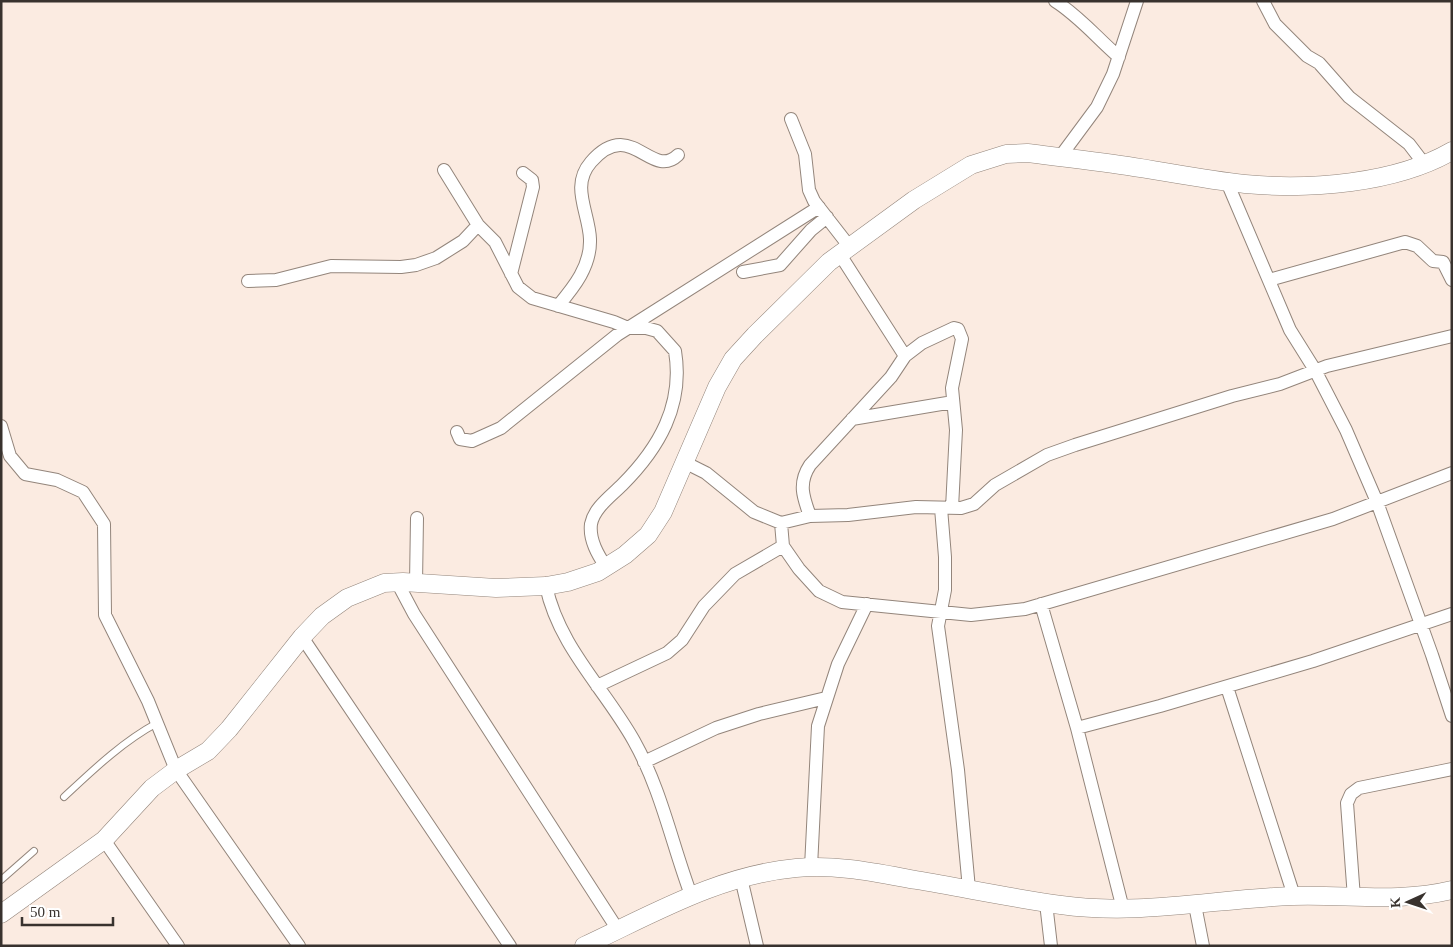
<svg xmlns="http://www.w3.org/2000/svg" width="1453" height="947" viewBox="0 0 1453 947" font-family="Georgia,serif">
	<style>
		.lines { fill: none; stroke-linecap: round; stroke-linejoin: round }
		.lane-casing { stroke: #93857b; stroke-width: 8 }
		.street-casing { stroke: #93857b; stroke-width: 14 }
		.secondary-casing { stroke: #93857b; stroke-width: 19 }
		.lane { stroke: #fff; stroke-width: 6 }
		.street { stroke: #fff; stroke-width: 12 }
		.secondary { stroke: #fff; stroke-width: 18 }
	</style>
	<rect width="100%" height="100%" fill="#fbebe1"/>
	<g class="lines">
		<defs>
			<path id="lane" d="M64 797C93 770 122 742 157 723
				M1 880 34 851"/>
			<path id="street" d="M1055 1C1079 16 1097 38 1119 57
				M1263 1 1275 24 1307 56 1319 63 1349 97 1409 144 1425 165
				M791 119 805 154 809 190 814 201 849 246
				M1060 157 1097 107 1113 74 1137 1
				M444 170 478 225 495 242 518 287 532 298 614 322 628 328H646L657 331 675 351C684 405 659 448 622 485 611 496 594 508 591 524 589 540 598 555 606 567
				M1227 182 1290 330 1315 370 1346 430 1377 502 1432 655 1452 716
				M839 253 905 356
				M743 272 780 265 811 230 827 217
				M511 274 533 187 532 180 523 173
				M1269 280 1405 242 1417 246 1433 261 1443 262 1452 280
				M248 281 276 280 331 266 401 267 416 265 436 258 463 241 478 225
				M558 306C574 287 591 266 590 239 589 212 570 186 591 162 631 116 651 181 678 155
				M852 419 953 402
				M1 426 10 456 25 474 57 480 83 492 104 524 105 615 148 701 176 770 299 946
				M457 432 460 439 472 441 501 428 617 335 819 207
				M684 462 706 473 754 512 781 523 810 516 848 515 916 507 961 508 974 504 995 485 1047 455 1075 445 1232 396 1280 384 1327 366 1452 336
				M941 508 945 557V590L938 626 958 770 969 889
				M810 516C803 497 798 483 810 465L891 377 905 356 922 343 954 328 958 329 962 339 952 388 956 430 952 508
				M781 523 783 546 799 569 819 591 842 602 971 615 1025 609 1333 519 1452 473
				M397 582 414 614 618 930
				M416 583 417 518
				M546 586C559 647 605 689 634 741 661 789 672 844 691 895
				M1041 604 1077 728 1123 909
				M302 637 510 946
				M597 686 667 653 682 640 704 606 735 574 783 546
				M1227 687 1294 896
				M1077 728 1160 706 1313 661 1452 614
				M644 762 716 728 759 714 826 698
				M104 840 178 946
				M811 867 818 726 838 664 867 604
				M741 878 757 946
				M1354 898 1347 803 1351 794 1359 788 1452 769
				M1046 903 1051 946
				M1195 905 1203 946"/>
			<path id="secondary" d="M1 914 104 840 152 788 176 770 208 751 229 729 302 637 322 616 347 598 384 583 403 582 496 588 546 586 568 582 598 572 625 555 648 535 663 512 717 387 733 359 755 335 829 262 914 200 971 165 1006 154 1027 153C1060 157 1095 161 1128 166 1167 172 1206 180 1245 184 1309 190 1395 184 1452 151
				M584 946C653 914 719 875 796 868 836 864 877 873 916 880 964 888 1012 898 1061 905 1139 916 1214 899 1292 896 1346 894 1398 903 1452 890"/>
		</defs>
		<!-- lane casing -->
		<use href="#lane" class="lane-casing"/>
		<!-- street casing -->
		<use href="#street" class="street-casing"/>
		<!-- secondary casing -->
		<use href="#secondary" class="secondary-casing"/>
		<!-- lane -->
		<use href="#lane" class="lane"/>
		<!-- street -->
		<use href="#street" class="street"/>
		<!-- secondary -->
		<use href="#secondary" class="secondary"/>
	</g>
	<!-- border -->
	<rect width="1453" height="947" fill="none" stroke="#38322e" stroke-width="5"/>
	<!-- north arrow -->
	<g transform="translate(1408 902) rotate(267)" stroke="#ffffff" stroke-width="4" paint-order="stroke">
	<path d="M0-4L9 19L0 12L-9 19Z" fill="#38322e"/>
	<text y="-8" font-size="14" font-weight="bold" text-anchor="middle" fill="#38322e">K</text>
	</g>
	<!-- scale -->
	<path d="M22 917v8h91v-8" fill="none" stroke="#38322e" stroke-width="2.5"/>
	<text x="30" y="917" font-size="15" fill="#38322e" stroke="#ffffff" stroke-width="4" paint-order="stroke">50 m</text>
</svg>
